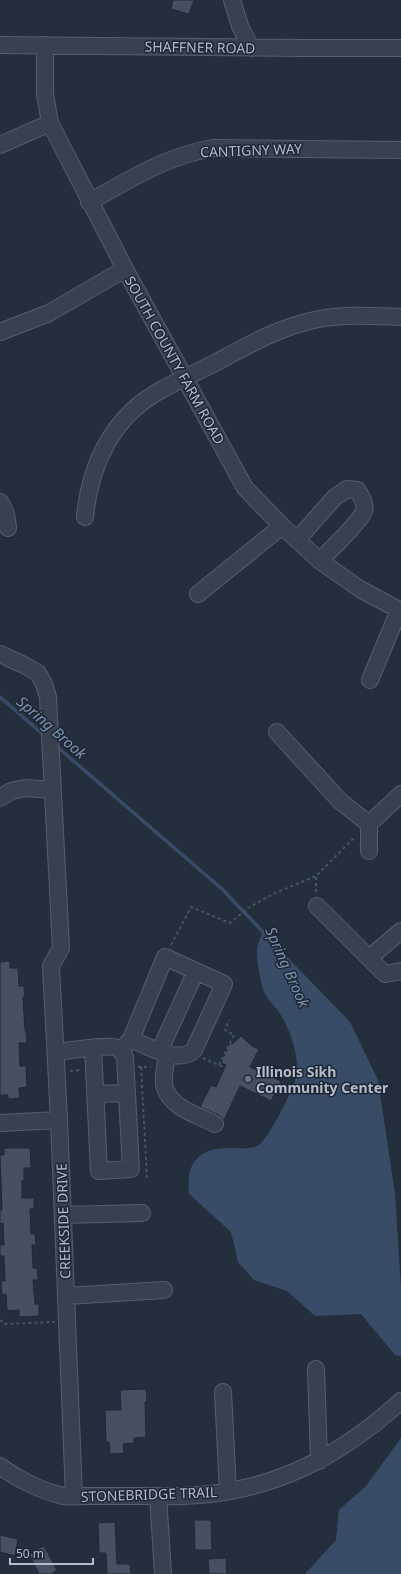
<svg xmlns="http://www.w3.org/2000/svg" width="401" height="1574" viewBox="0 0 401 1574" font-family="'Noto Sans',sans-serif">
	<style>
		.water { fill: #394c67 }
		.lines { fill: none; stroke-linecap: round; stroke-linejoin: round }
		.stream { stroke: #394c67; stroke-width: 3.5 }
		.building { fill: #455162; stroke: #1f2835 }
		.minor-casing { stroke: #565f6c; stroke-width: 18 }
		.path { stroke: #44595c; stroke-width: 2; stroke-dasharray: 3 3; stroke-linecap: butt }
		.minor { stroke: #38414e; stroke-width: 16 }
		.worship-dot { fill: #6b7280; stroke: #1d2633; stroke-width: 1.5 }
		.labels { text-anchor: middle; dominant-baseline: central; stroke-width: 3; stroke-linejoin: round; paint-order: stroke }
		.street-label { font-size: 14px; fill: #b4bcc9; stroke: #1d2633 }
		.poi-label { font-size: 14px; font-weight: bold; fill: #b4bcc9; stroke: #1d2633; text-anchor: start }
		.water-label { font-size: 15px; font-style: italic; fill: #7c92b1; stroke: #1d2633 }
	</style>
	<rect width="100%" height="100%" fill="#242f3e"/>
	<!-- water -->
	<path class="water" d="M263 932 350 1022 378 1080 395 1194 401 1289V1356L395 1355 361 1314 315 1316 287 1291 254 1280 238 1262 231 1232 189 1194C186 1162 198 1148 230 1148 238 1148 252 1150 259 1145 269 1138 291 1093 295 1081 301 1060 292 1035 282 1017 277 1008 268 1001 264 992 260 980 255 956 258 944 259 940 261 936 263 932Z
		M401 1438V1574H305L336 1540 339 1510 366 1486Z"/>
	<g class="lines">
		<!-- stream -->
		<path class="stream" d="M0 697 45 736
			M55 745 222 889 263 932 264 936"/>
	</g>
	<!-- building -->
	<path class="building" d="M173 0H194L189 14 171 9Z
		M10 961V968H18L19 986H24L25 997H23L25 1031H26L27 1043H19L20 1066H26L27 1087 19 1088 20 1098 8 1099V1095H0V962Z
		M241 1036 252 1046 259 1049 250 1067 281 1081 271 1101 240 1086 224 1120 219 1115 200 1107 211 1085 216 1087 226 1065 221 1063 230 1043 232 1044Z
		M4 1148H30L31 1168H24V1181H22V1198H34V1209H30L31 1234H35L36 1245H32L33 1268H37L38 1280H33L35 1304H39V1316L19 1317V1310L7 1311 6 1294 2 1295 1 1281H5L4 1256H0V1245H4L3 1223 0 1224V1210H2L0 1155H4Z
		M146 1389 147 1402H145L146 1437 134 1438V1443L123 1444 124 1453 110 1454 109 1442H106L105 1410H121L120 1390Z
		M194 1520H211L212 1550H195Z
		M115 1522 117 1564H130L131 1574H107L106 1553H99L98 1523Z
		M0 1535 18 1539 15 1556 0 1552Z
		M44 1546 57 1570 51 1574H39L29 1554Z
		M226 1558 227 1574H209L208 1559Z"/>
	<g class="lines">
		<defs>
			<path id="minor" d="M232 0 240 26 251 48
				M0 45 300 48H401
				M45 45V94L50 123 125 269 245 488 282 526 320 561 360 589 401 611
				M0 145 50 123
				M89 202C131 179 166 156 213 148L401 150
				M0 332 49 313 125 269
				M0 502C6 511 7 518 8 528
				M85 517C90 464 113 415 163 389 181 379 199 371 217 362 250 344 282 326 319 319 346 314 374 316 401 317
				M297 540 335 497 347 489 357 490C361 496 366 503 364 511 360 522 329 551 320 561
				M198 594 282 526
				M0 654 24 665 38 673 44 684 48 697 61 948 51 966 59 1120 74 1496
				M370 680 399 610
				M277 732 340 801 369 824
				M0 798 11 791 25 788 53 790
				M369 851V824L401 794
				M317 906 385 974 401 971
				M369 958 401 931
				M160 1050 196 971
				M121 1051 131 1039 165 957 224 984 194 1050C179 1065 147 1046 131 1039
				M56 1052C67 1051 109 1044 117 1048 121 1050 123 1054 125 1057L131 1169 99 1171 93 1048
				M167 1053C166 1062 162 1081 165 1088 171 1108 198 1115 215 1124
				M95 1094 127 1093
				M0 1123 59 1120
				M63 1215 142 1213
				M66 1296 164 1290
				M316 1369 319 1461
				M223 1392 228 1491
				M0 1466C17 1479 42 1491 63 1496 69 1497 77 1496 84 1496 99 1496 114 1496 129 1496 152 1496 176 1497 199 1495 278 1489 343 1454 401 1401
				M158 1496 163 1574"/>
		</defs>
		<!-- minor casing -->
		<use href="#minor" class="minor-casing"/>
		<!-- path -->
		<path class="path" d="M316 892V876L355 837
			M171 945 191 907 230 923 248 908 273 894 316 876
			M203 1058 225 1068
			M219 1065 234 1035 225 1030 229 1020
			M138 1067H151
			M141 1067 147 1178
			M70 1071 81 1070
			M0 1320 4 1324 55 1322"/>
		<!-- minor -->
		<use href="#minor" class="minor"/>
	</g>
	<!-- markers -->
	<circle class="worship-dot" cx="248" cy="1079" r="4"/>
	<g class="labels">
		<!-- street labels -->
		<g class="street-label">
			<text transform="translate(200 47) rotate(1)">SHAFFNER ROAD</text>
			<text transform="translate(251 150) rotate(-2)">CANTIGNY WAY</text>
			<text transform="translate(175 360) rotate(61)">SOUTH COUNTY FARM ROAD</text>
			<text transform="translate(63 1221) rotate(-92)">CREEKSIDE DRIVE</text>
			<text transform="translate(149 1494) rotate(-2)">STONEBRIDGE TRAIL</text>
		</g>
		<!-- poi labels -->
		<g class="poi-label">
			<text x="256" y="1071">Illinois Sikh<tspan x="256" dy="16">Community Center</tspan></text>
		</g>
		<!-- water labels -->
		<g class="water-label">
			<text transform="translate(52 727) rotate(41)">Spring Brook</text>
			<text transform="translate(288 967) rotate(66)">Spring Brook</text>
		</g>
	</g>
	<!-- scale -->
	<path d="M10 1558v6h83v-6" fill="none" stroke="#b4bcc9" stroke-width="2"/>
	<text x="16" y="1558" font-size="12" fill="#b4bcc9" stroke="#1d2633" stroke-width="3" paint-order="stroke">50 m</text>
</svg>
